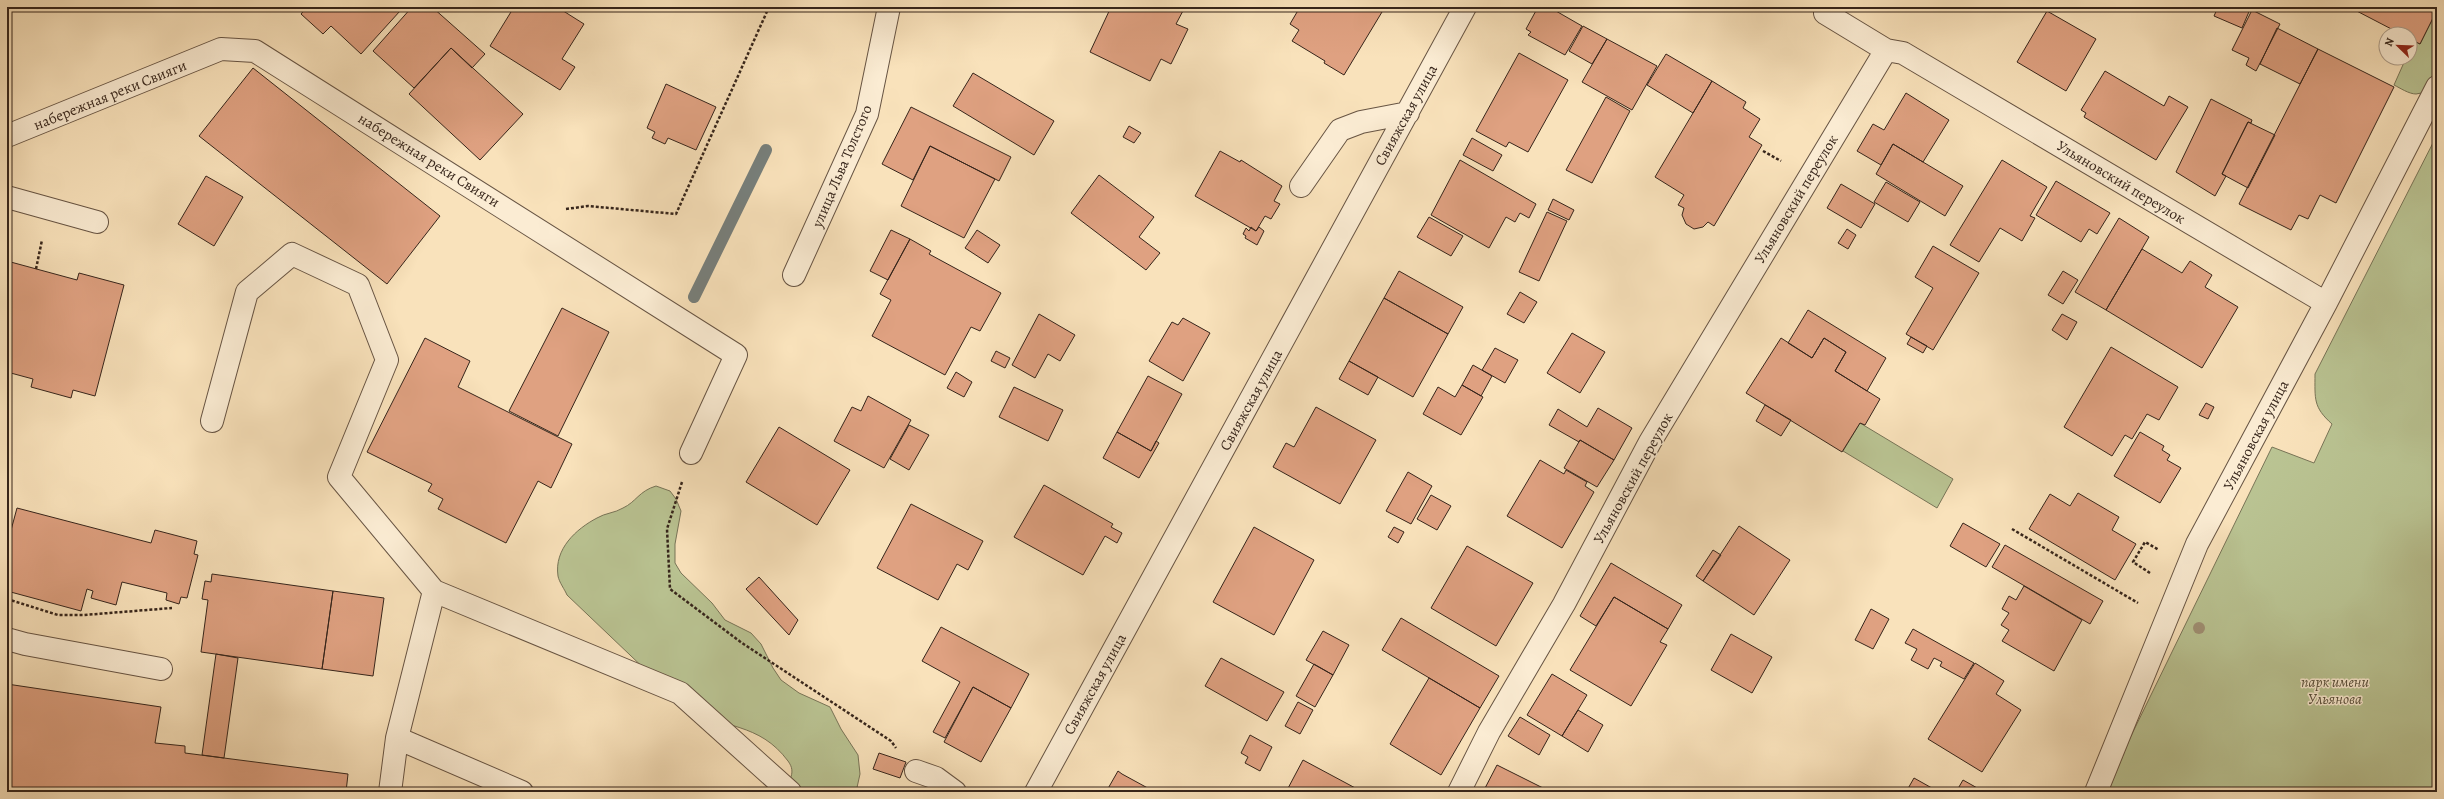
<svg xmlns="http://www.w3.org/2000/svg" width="2444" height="799" viewBox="0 0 2444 799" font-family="Alegreya,serif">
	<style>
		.green { fill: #bac493; stroke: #787457 }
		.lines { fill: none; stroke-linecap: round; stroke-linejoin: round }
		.stream { stroke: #777f7b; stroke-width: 12 }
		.building { fill: #dfa181; stroke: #36251b }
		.minor-casing { stroke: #675443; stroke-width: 24 }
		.path { stroke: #36251b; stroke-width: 2.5; stroke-dasharray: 3 2; stroke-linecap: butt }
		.minor { stroke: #fbecd3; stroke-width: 22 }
		.tree { fill: #a09074 }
		.labels { text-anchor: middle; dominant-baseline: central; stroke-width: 3; stroke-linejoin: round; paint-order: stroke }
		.street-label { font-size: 15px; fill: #36251b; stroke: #fbecd3 }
		.park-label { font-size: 15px; font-style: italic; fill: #574d39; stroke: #fbecd3 }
	</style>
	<rect width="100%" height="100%" fill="#f9e2bb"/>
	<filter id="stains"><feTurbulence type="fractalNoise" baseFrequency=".005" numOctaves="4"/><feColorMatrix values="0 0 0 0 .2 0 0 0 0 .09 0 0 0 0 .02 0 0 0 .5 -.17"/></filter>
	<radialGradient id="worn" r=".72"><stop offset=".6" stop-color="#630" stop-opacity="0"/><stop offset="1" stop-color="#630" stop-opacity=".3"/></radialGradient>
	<!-- green -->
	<path class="green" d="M2437 10C2437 29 2444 93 2416 94 2409 94 2400 88 2394 85L2406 58H2410V50L2414 41 2420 44Z
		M2437 135V792H2108L2130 738 2272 447 2314 463 2332 424C2313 407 2315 399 2315 374Z
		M1860 423 1953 479 1937 508 1843 451Z
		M656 486 670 491 676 499 681 511 675 544V563L681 573 712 603 725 620 751 633 761 644 773 668 781 680 799 693 830 707 841 729 858 755 860 774 856 792H786C788 780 797 773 788 761 759 722 723 729 686 708 673 701 661 685 651 675 623 648 595 622 567 595 565 590 559 582 558 576 554 549 576 529 597 518 605 513 615 513 623 508 636 502 639 491 656 486Z"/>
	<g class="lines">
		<!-- stream -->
		<path class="stream" d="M694 297 766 150"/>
	</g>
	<!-- building -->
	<path class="building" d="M307 7H395L400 11 361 54 331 26 323 34 301 14Z
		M412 7H432L485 54 472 68 451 48 414 88 373 51Z
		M514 7H557L584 24 562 59 575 67 560 90 490 46Z
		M1111 7H1185L1176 24 1188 29 1171 64 1161 59 1150 81 1090 52Z
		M1300 7 1337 8 1385 7 1344 75 1324 63 1325 61 1292 41 1299 30 1290 24Z
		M1538 7H1549L1582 26 1565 55 1528 35 1531 32 1526 29Z
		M2218 7H2251L2242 28 2214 16Z
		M2349 7H2437V10L2420 44 2410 39V34H2401Z
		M2252 10 2280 24 2256 71 2246 65 2249 58 2232 50Z
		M2047 11 2096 39 2066 91 2017 62Z
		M1583 26 1607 39 1592 64 1569 51Z
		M2277 28 2318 49 2300 84 2260 64Z
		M1607 39 1657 66 1632 110 1582 82Z
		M451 48 523 114 480 160 409 94Z
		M2318 49 2394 87 2336 203 2320 195 2308 219 2299 215 2291 230 2239 204Z
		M1519 53 1568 80 1528 152 1509 142 1506 147 1476 131Z
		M1666 54 1712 81 1693 113 1647 85Z
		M253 68 440 216 387 284 199 136Z
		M2105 71 2164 106 2169 96 2188 107 2156 160 2084 117 2086 113 2081 110Z
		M973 73 1054 121 1034 155 953 106Z
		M1712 81 1746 102 1743 108 1760 119 1749 137 1762 145 1714 226 1708 222 1703 227 1694 229 1686 224 1682 215 1684 208 1678 205 1684 195 1655 177Z
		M666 84 716 107 696 150 668 138 665 144 652 138 655 132 647 128Z
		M1906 93 1949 120 1923 162 1893 144 1881 165 1857 151 1873 124 1884 130Z
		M1606 97 1630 111 1592 183 1566 170Z
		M2211 99 2252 120 2251 123 2248 122 2222 174 2226 176 2215 196 2176 172Z
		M911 107 1011 157 999 181 930 146 913 180 882 164Z
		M2248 122 2275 135 2248 188 2222 174Z
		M1129 126 1141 133 1134 143 1123 137Z
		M1472 138 1502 155 1493 171 1463 155Z
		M1893 144 1963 186 1945 216 1876 174Z
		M930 146 995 179 964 238 901 206Z
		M1220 151 1240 162 1241 160 1282 186 1274 201 1280 204 1271 219 1265 216 1256 231 1195 196Z
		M1460 160 1536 204 1529 218 1520 213 1515 222 1506 217 1489 248 1431 215Z
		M2002 160 2047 187 2030 216 2035 218 2022 241 2000 228 1979 262 1950 245Z
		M1099 175 1154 217 1139 237 1160 253 1146 270 1071 213Z
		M206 176 243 197 214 246 178 224Z
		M2056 181 2110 213 2097 234 2089 229 2081 242 2036 215Z
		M1886 182 1920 202 1908 222 1874 202Z
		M1841 184 1875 204 1861 228 1827 208Z
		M1553 199 1574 210 1569 220 1548 210Z
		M1547 212 1567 221 1539 281 1519 272Z
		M1429 217 1463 236 1451 256 1417 237Z
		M2119 218 2149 237 2106 310 2075 292Z
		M1251 227 1256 231 1259 227 1264 231 1257 245 1245 238 1246 236 1243 234 1246 228 1249 231Z
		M1847 229 1856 235 1848 249 1838 243Z
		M891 230 910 239 888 280 870 271Z
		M977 230 1000 245 988 263 965 248Z
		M910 239 931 251 929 254 1001 293 980 331 971 327 945 375 872 336 891 300 880 294Z
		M1933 246 1979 273 1933 350 1906 334 1933 288 1915 277Z
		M2142 249 2182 273 2190 261 2212 275 2205 287 2238 307 2202 368 2106 310Z
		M7 261 77 280 79 273 124 285 95 396 73 390 71 398 31 387 33 379 7 372Z
		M1399 271 1463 307 1448 334 1384 298Z
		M2063 271 2078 280 2063 304 2048 295Z
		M1520 292 1537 302 1524 323 1507 314Z
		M1384 298 1448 334 1413 397 1349 361Z
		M562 308 609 332 558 436 509 411Z
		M1808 310 1886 358 1867 391 1835 371 1846 352 1824 338 1812 358 1788 343Z
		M1039 314 1075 335 1060 361 1048 354 1035 378 1012 365Z
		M2062 314 2077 322 2067 340 2052 330Z
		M1183 318 1210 333 1183 381 1149 361 1172 322 1178 325Z
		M1572 333 1605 352 1580 393 1547 373Z
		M1911 337 1927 346 1923 353 1907 344Z
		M425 338 470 361 458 387 572 444 551 488 538 481 506 543 438 509 443 499 428 491 432 484 367 452Z
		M1781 338 1812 358 1824 338 1846 352 1835 371 1880 399 1865 425 1860 423 1842 452 1746 393Z
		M2111 347 2178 387 2159 420 2147 414 2132 439 2125 435 2112 456 2064 427Z
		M1495 348 1518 360 1505 383 1482 370Z
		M996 351 1010 358 1005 368 991 361Z
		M1349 361 1378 377 1368 395 1339 379Z
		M1473 365 1492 376 1481 396 1462 385Z
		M956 372 972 382 964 397 947 388Z
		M1148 376 1182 394 1151 451 1117 432Z
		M1462 385 1483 397 1461 435 1423 414 1438 387 1455 397Z
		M1014 387 1063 410 1048 441 999 417Z
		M868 396 911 420 884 468 834 441 852 407 861 411Z
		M2206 403 2214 407 2208 419 2199 415Z
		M1765 405 1791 420 1781 436 1756 421Z
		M1316 407 1376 440 1340 504 1273 467 1286 443 1294 447Z
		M1598 408 1632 428 1614 460 1580 440 1579 442 1549 425 1558 409 1587 427Z
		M909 425 929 435 909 470 890 459Z
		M779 427 850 470 817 525 746 482Z
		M1117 432 1151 451 1156 441 1159 443 1139 478 1103 458Z
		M2140 432 2164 446 2162 450 2170 455 2167 460 2181 468 2160 503 2114 476Z
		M1580 440 1614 460 1597 487 1564 468Z
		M1540 460 1564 474 1566 470 1587 482 1585 486 1594 492 1562 548 1507 516Z
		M1408 472 1432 486 1411 524 1386 511Z
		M1044 485 1113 524 1111 527 1122 533 1117 543 1105 536 1083 575 1014 537Z
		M2078 493 2119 517 2112 530 2136 544 2115 580 2029 529 2050 494 2070 506Z
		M1431 495 1451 506 1437 530 1417 519Z
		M911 504 983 541 968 570 957 564 938 600 877 568Z
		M17 508 151 543 155 530 197 541 194 554 198 555 187 598 181 597 179 604 166 600 167 593 122 582 116 605 91 598 93 591 87 589 81 611 7 591V545Z
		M1963 523 2000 544 1986 567 1950 546Z
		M1739 526 1790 560 1754 615 1703 581Z
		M1254 527 1314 560 1274 635 1213 602Z
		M1394 527 1404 532 1398 543 1388 537Z
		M2005 545 2103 601 2090 624 1992 567Z
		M1467 546 1533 583 1496 646 1431 608Z
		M1713 550 1721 555 1703 581 1696 576Z
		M1611 563 1682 605 1668 629 1614 597 1596 626 1580 616Z
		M212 574 333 591 322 669 201 652 208 600 202 599 205 581 211 582Z
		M759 577 798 620 789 635 746 589Z
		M2024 586 2082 620 2054 671 2002 641 2009 630 2001 625 2009 613 2002 609 2009 596 2016 600Z
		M333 591 384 598 373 676 322 669Z
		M1614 597 1668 629 1660 642 1667 645 1631 706 1570 670Z
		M1871 609 1889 619 1873 649 1855 640Z
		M1401 618 1499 676 1480 708 1382 650Z
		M941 627 1029 674 1011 708 973 687 945 738 933 732 960 682 922 661Z
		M1913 629 1974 663 1964 679 1940 666 1942 662 1934 658 1928 669 1911 660 1917 649 1905 643Z
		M1323 631 1349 645 1333 675 1306 660Z
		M1731 634 1772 657 1752 693 1711 670Z
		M216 654 238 658 224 758 202 755Z
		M1221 658 1284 692 1267 721 1205 686Z
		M1975 663 2004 681 1996 694 2021 710 1982 772 1928 739Z
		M1314 664 1333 675 1315 707 1296 696Z
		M1552 674 1587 695 1562 736 1527 715Z
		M1429 678 1480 708 1441 775 1390 744Z
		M7 684 161 707 155 743 185 746V753L348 774 346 792H7Z
		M973 687 1011 708 981 762 944 742Z
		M1298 702 1313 710 1300 734 1285 726Z
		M1578 710 1603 725 1588 752 1562 736Z
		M1520 717 1550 735 1539 755 1508 736Z
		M1250 735 1272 747 1260 771 1245 763 1248 757 1241 753Z
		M879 753 906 762 900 778 873 769Z
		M1303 760 1359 790 1358 792H1286Z
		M1497 765 1551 792H1483Z
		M1118 771 1122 774 1155 792H1106Z
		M1914 778 1939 792H1906Z
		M1963 780 1979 789 1977 792H1956Z"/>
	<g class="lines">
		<defs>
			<path id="minor" d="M1829 7 1825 13 1886 50 1903 53 2326 303
				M7 136 221 49 255 51 736 355 691 453
				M1301 186 1340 130 1361 122 1408 113
				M7 197 97 222
				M794 275 867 114 889 7
				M212 421 247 292 292 254 358 285 387 360 339 477 434 591 397 738 390 792
				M434 591 680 693 790 792
				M7 639 25 644 161 669
				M397 738 522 792
				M916 771 936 778 955 792
				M1036 792 1465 7
				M1459 792 1489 732 1564 604 1650 442 1886 50
				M2096 792 2197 544 2326 303 2437 87"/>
		</defs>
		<!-- minor casing -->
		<use href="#minor" class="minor-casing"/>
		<!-- path -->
		<path class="path" d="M1763 151 1781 161
			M566 209 588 206 676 214 769 7
			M36 269 42 240
			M682 482 667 529 670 589 742 643 891 741 896 748
			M2012 529 2138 603
			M2150 573 2133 562 2145 542 2159 550
			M7 599 58 615H84L172 608"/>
		<!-- minor -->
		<use href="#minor" class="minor"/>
	</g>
	<!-- trees -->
	<circle class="tree" cx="2199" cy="628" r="6"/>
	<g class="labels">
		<!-- street labels -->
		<g class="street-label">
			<text transform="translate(110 95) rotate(-22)">набережная реки Свияги</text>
			<text transform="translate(1406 115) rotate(-61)">Свияжская улица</text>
			<text transform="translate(429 160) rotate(32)">набережная реки Свияги</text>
			<text transform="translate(842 166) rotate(-67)">улица Льва Толстого</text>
			<text transform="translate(2121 182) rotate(31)">Ульяновский переулок</text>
			<text transform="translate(1796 199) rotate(-59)">Ульяновский переулок</text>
			<text transform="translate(1251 400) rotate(-61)">Свияжская улица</text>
			<text transform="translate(2256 435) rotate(-62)">Ульяновская улица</text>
			<text transform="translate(1633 478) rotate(-61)">Ульяновский переулок</text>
			<text transform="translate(1095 684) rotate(-61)">Свияжская улица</text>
		</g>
		<!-- park labels -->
		<g class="park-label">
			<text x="2335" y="682">парк имени<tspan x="2335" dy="17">Ульянова</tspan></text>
		</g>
	</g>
	<!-- margin -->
	<rect width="2444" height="799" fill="none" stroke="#f9e2bb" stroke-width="24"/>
	<rect x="8" y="8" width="2428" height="783" fill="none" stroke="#36251b" stroke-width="2"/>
	<rect x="12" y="12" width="2420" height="775" fill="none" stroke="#36251b"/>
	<!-- north arrow -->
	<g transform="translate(2398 46) rotate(293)"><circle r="19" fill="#fbecd3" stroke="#ac9c89"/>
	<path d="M0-3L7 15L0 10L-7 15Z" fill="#8f2418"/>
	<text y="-6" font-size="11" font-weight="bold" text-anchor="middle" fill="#36251b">N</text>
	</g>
	<rect width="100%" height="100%" filter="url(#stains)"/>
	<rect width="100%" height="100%" fill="url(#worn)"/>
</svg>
